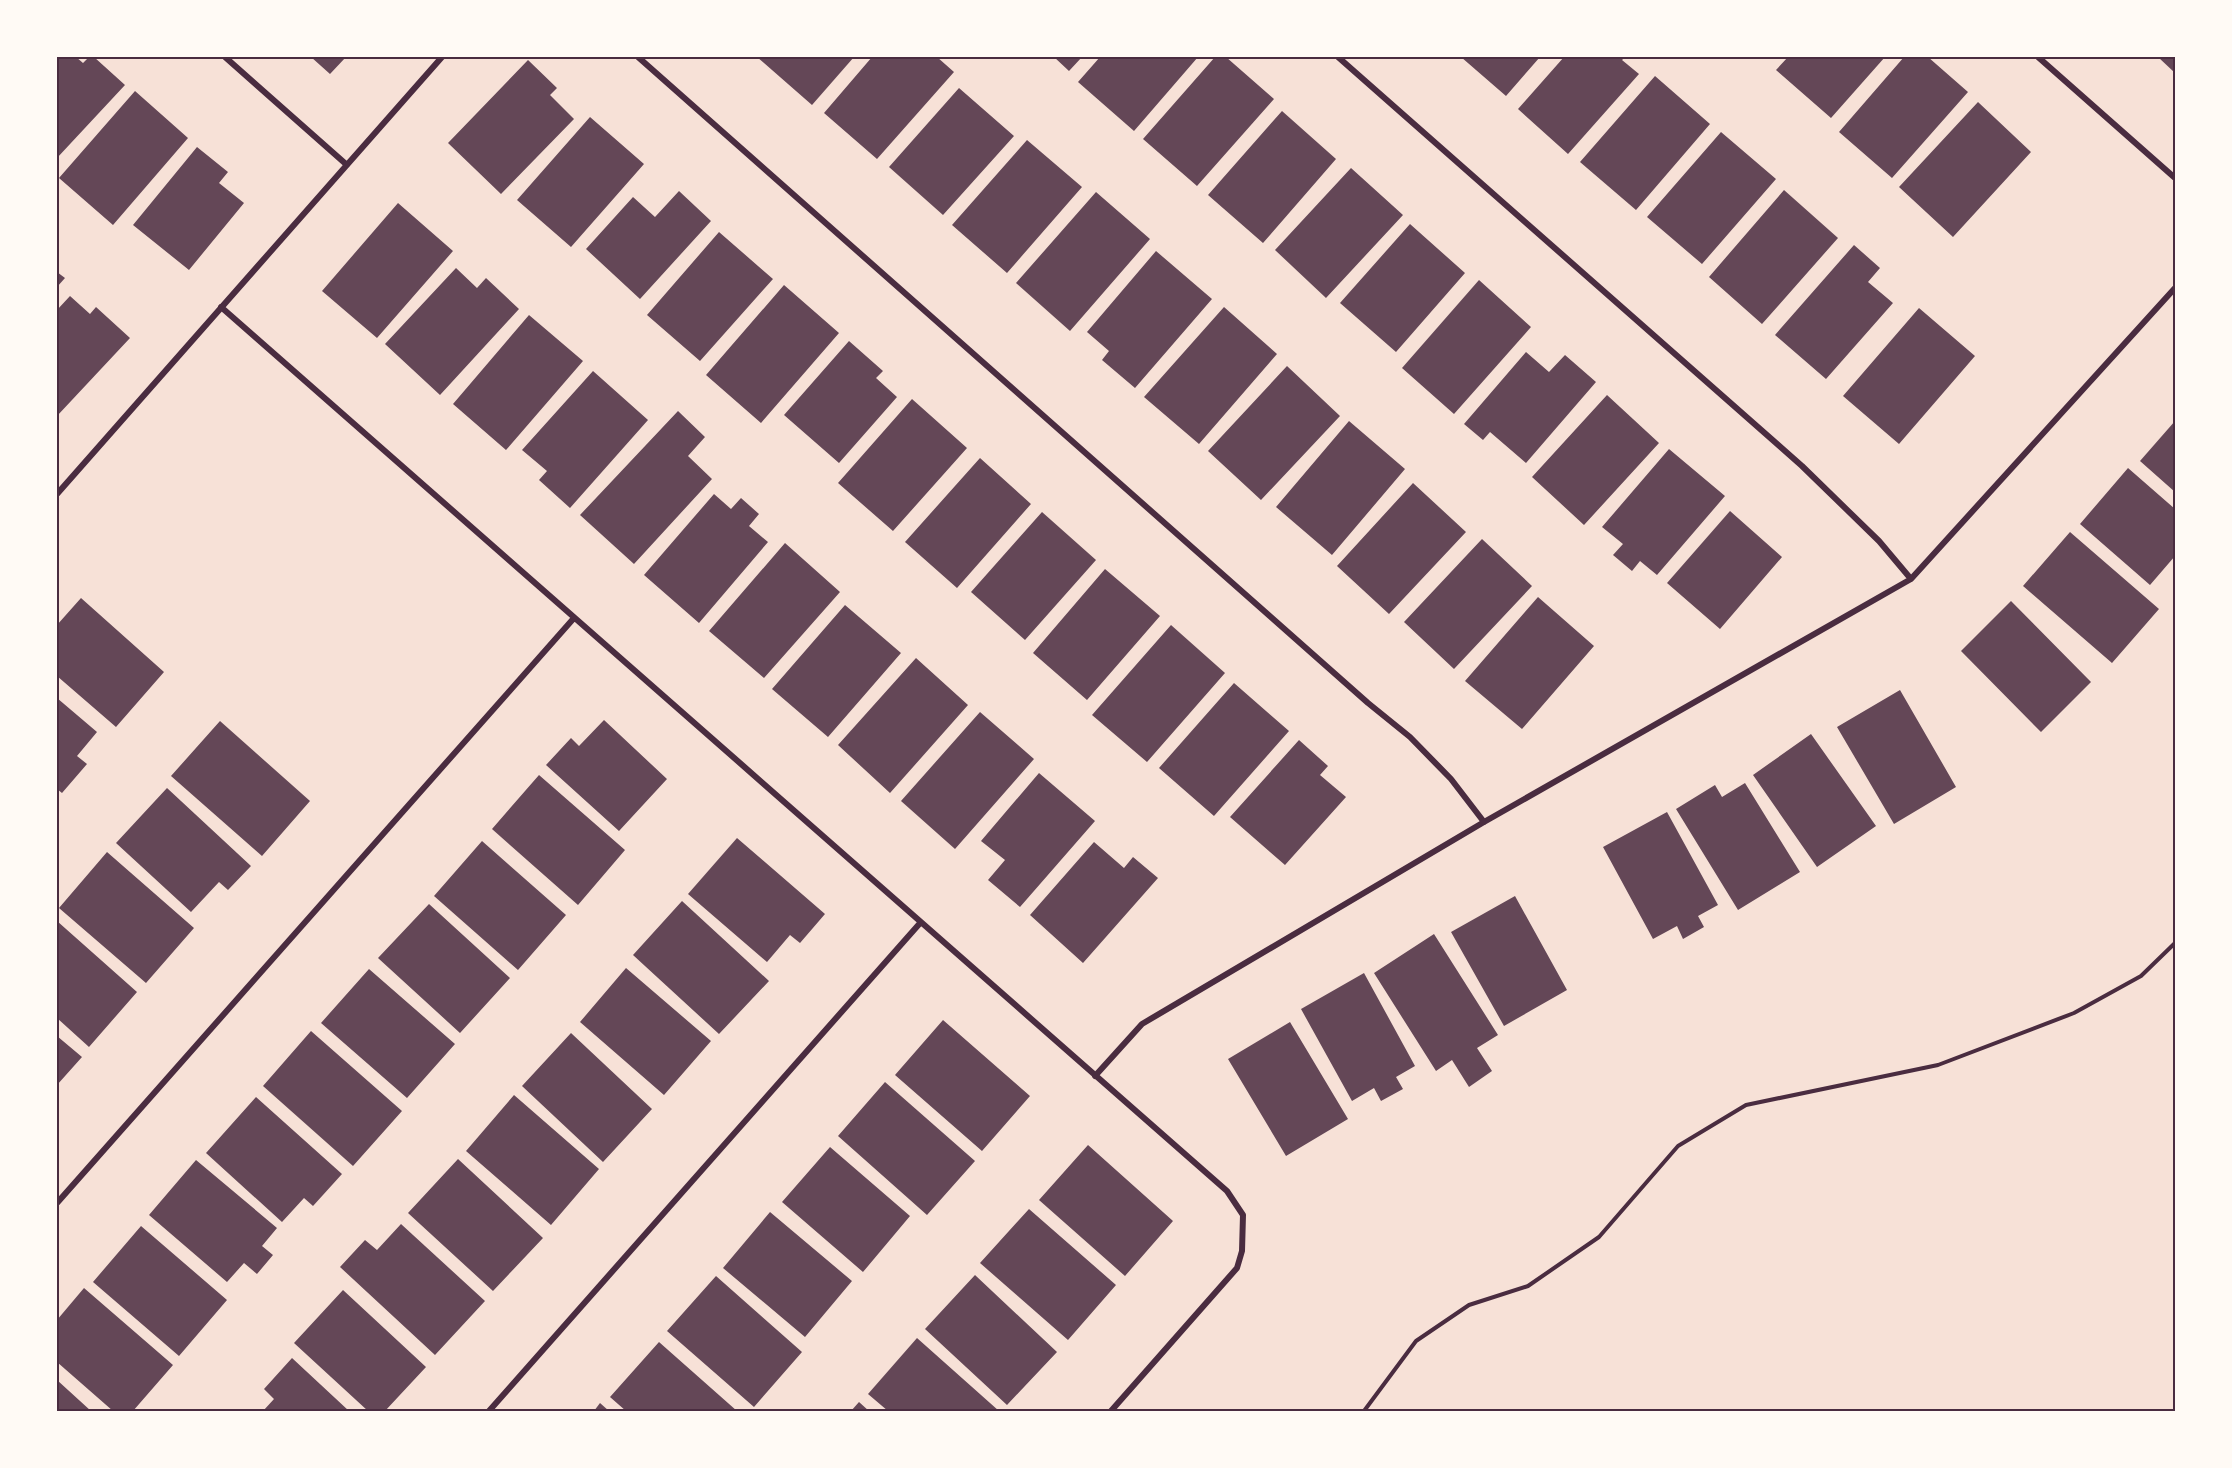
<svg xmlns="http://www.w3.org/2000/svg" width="2232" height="1468" viewBox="0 0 2232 1468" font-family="Manrope,sans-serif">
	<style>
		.building { fill: #644757 }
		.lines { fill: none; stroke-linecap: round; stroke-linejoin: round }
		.path { stroke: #4a2c40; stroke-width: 4 }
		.minor { stroke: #4a2c40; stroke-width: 6 }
		.neatline { fill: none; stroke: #4a2c40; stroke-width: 2 }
	</style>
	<rect width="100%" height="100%" fill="#f7e1d7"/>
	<!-- building -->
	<path class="building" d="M57 57H76L83 63 89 57H94L125 85 57 158Z
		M311 57H346L330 74Z
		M757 57H854L812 105Z
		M872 57H937L954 72 877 159 824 113Z
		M1054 57H1082L1069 71Z
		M1100 57H1198L1134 131 1078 82Z
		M1215 57H1226L1274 99 1197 186 1143 139Z
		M1461 57H1540L1506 96Z
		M1564 57H1625L1622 60 1639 74 1568 154 1518 109Z
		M1788 57H1885L1831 118 1776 70Z
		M1904 57H1928L1968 92 1892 178 1839 132Z
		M2158 57H2175V73Z
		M528 60 557 88 550 95 574 119 501 194 448 143Z
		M1655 76 1710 124 1636 210 1580 162Z
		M959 88 1014 136 943 215 889 167Z
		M135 91 188 138 113 225 59 178Z
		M1978 102 2031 152 1953 237 1899 187Z
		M1282 111 1336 159 1263 243 1208 195Z
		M590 117 644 164 571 247 517 200Z
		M1721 132 1776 179 1702 264 1647 217Z
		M1027 140 1082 187 1007 273 952 225Z
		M197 147 228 172 219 183 244 203 189 270 133 225Z
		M1351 168 1403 215 1326 298 1275 250Z
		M1784 190 1838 238 1762 324 1709 277Z
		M679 191 711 221 640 299 586 249 633 197 655 217Z
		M1096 192 1150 239 1070 331 1016 283Z
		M398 203 453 251 377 338 322 291Z
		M1410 224 1465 273 1396 352 1340 303Z
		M719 232 773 279 700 361 647 315Z
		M1854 245 1880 268 1868 282 1893 303 1826 379 1775 335Z
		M1156 251 1212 299 1135 388 1102 360 1109 351 1087 332Z
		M456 268 477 288 486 278 519 309 440 395 385 344Z
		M57 272 65 278 57 287Z
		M1479 280 1531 327 1454 414 1402 368Z
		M784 285 839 333 761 423 706 375Z
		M70 296 90 314 96 307 130 338 57 416V310Z
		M1224 307 1277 354 1199 444 1144 397Z
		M1919 308 1975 356 1899 444 1843 396Z
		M529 315 583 361 506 450 453 404Z
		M849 341 883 371 876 378 897 397 839 463 784 415Z
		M1526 352 1549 372 1565 355 1596 382 1526 463 1490 432 1483 440 1464 424Z
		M1287 366 1340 416 1261 500 1208 451Z
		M593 371 648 420 570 508 539 480 547 471 522 450Z
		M1607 395 1659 443 1584 525 1532 477Z
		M912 399 967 448 893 531 838 483Z
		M678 411 705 437 688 456 712 479 634 564 580 515Z
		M1349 421 1405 469 1332 555 1276 507Z
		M2175 421V492L2140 461Z
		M1669 449 1725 496 1657 575 1640 561 1632 571 1613 555 1623 544 1602 527Z
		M980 458 1031 504 957 588 905 542Z
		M2128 468 2175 509V556L2150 585 2080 524Z
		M1413 483 1466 532 1389 614 1337 566Z
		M714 494 731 509 741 498 759 514 749 526 768 542 699 623 644 575Z
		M1730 511 1782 557 1720 629 1667 583Z
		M1042 512 1096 560 1025 640 971 592Z
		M2070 532 2159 609 2112 663 2023 586Z
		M1482 539 1532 586 1454 669 1404 622Z
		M785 543 840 592 764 678 709 631Z
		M1105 569 1160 616 1087 700 1033 653Z
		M1538 597 1594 646 1522 729 1465 681Z
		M81 598 164 672 116 727 57 676V625Z
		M2011 601 2091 682 2041 732 1961 651Z
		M845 605 901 653 828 737 772 689Z
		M1171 625 1225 673 1147 762 1092 715Z
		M916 658 968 705 890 793 838 745Z
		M1234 683 1289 731 1214 816 1159 768Z
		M1900 690 1956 787 1894 824 1837 727Z
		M57 698 97 732 77 756 87 764 62 793 57 789Z
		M980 712 1034 759 955 849 901 801Z
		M604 720 667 779 619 831 546 765 571 738 579 746Z
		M220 721 310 801 262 856 171 776Z
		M1811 734 1876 826 1817 867 1753 775Z
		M1299 740 1328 766 1320 775 1346 797 1285 865 1230 817Z
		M1039 773 1095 821 1020 907 988 880 1005 860 981 841Z
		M539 775 625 850 578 905 492 829Z
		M1745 783 1800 872 1738 910 1676 809 1715 785 1722 797Z
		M167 788 251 866 228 890 219 882 191 912 116 843Z
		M1667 812 1718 905 1698 916 1704 927 1683 939 1677 926 1653 939 1603 847Z
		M737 838 825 914 800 943 790 935 767 962 688 894Z
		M482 841 566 915 518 970 434 896Z
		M1094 842 1124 868 1133 857 1158 878 1083 963 1030 915Z
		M107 852 194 928 146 983 59 908Z
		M1515 896 1567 990 1504 1026 1451 932Z
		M682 901 769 981 719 1034 633 955Z
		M429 904 510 978 460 1033 378 958Z
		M57 921 137 992 89 1047 57 1018Z
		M1434 934 1498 1035 1477 1048 1492 1071 1469 1087 1452 1060 1436 1071 1374 973Z
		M626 968 711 1041 664 1095 580 1022Z
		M369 969 455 1044 407 1098 321 1023Z
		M1364 973 1415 1066 1396 1077 1403 1089 1381 1101 1374 1088 1352 1101 1301 1009Z
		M943 1020 1030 1096 982 1151 895 1075Z
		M1290 1022 1348 1119 1286 1156 1228 1059Z
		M311 1031 402 1111 353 1166 263 1086Z
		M571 1033 652 1109 603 1162 522 1086Z
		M57 1036 82 1057 57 1085Z
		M885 1082 975 1161 927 1215 838 1136Z
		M514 1095 599 1169 551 1225 466 1151Z
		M256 1097 342 1174 313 1206 304 1198 282 1222 206 1153Z
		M1088 1145 1173 1221 1125 1276 1039 1200Z
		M830 1147 910 1216 863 1272 782 1202Z
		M458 1159 543 1238 493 1291 408 1213Z
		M196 1160 277 1228 262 1246 273 1255 257 1274 244 1263 227 1282 149 1215Z
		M1029 1209 1116 1285 1068 1340 980 1263Z
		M770 1212 852 1281 805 1337 723 1268Z
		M401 1224 485 1301 435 1355 340 1267 365 1240 377 1250Z
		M141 1226 227 1300 179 1356 93 1282Z
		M975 1275 1057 1352 1007 1405 925 1329Z
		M716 1276 802 1352 754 1407 667 1331Z
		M84 1288 173 1365 133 1411H113L57 1362V1320Z
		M343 1290 426 1367 385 1411H368L294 1343Z
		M917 1338 999 1411H888L868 1394Z
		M659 1342 737 1411H626L610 1397Z
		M292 1358 349 1411H263L274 1399 264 1389Z
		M57 1380 91 1411H57Z
		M859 1402 869 1411H851Z
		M600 1403 609 1411H594Z"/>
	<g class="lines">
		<!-- path -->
		<path class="path" d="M1364 1411 1416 1341 1469 1305 1528 1286 1599 1237 1678 1146 1746 1105 1938 1065 2074 1013 2141 976 2175 943"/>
		<!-- minor -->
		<path class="minor" d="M225 57 347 165
			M638 57 1368 703 1410 737 1451 779 1484 822
			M1338 57 1802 466 1879 541 1911 579
			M2038 57 2175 178
			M221 307 1227 1191 1243 1215 1242 1251 1237 1268 1111 1411
			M57 494 442 57
			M1095 1076 1142 1024 1484 822 1911 579 2175 288
			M57 1203 574 618
			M489 1411 921 922"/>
	</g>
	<!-- border -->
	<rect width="2232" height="1468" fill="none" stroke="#fffaf5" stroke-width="117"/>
	<rect x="58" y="58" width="2116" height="1352" class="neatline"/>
</svg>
